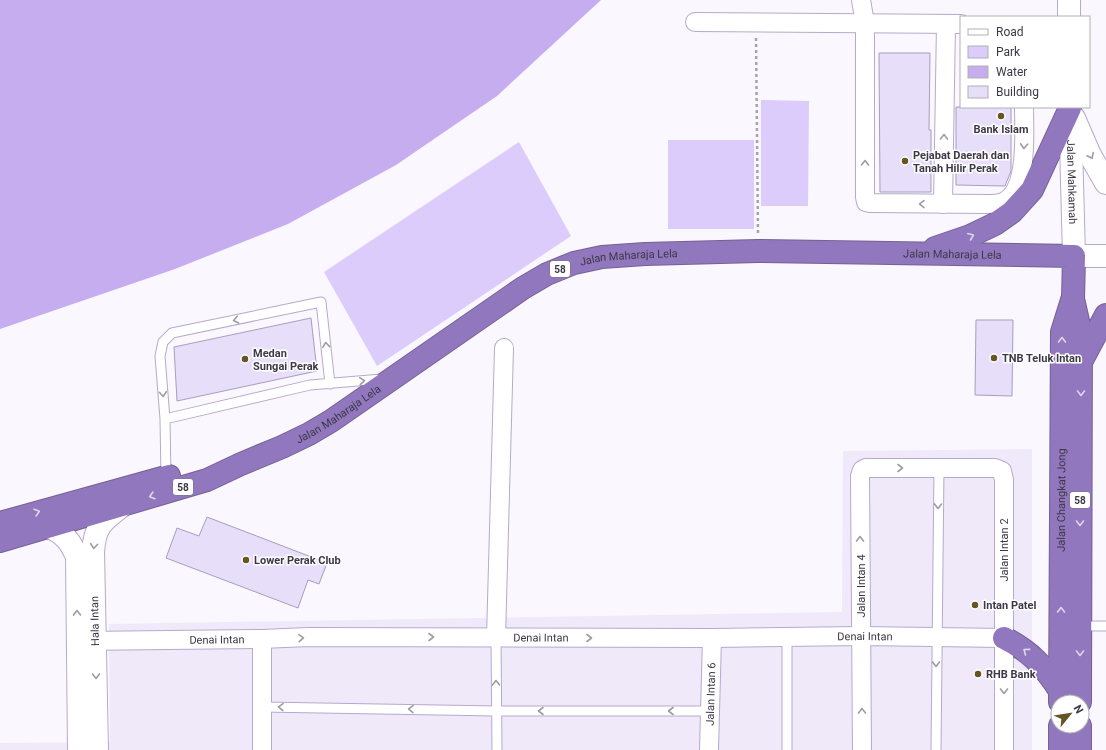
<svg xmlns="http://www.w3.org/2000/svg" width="1106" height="750" viewBox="0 0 1106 750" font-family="Roboto,sans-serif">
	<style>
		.built { fill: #efe9fa }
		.green { fill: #dcccfb }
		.water { fill: #c5adef }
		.building { fill: #e7defa; stroke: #a89dbe }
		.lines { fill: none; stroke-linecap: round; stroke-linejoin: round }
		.lane-casing { stroke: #b5aacc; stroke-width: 11 }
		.street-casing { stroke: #b5aacc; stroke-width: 20 }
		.secondary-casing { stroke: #b5aacc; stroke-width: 24 }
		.highway-casing { stroke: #746193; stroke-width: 24 }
		.path { stroke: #a6a2ac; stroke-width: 2.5; stroke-dasharray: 3 3; stroke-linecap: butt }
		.lane { stroke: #fff; stroke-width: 9 }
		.street { stroke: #fff; stroke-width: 18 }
		.secondary { stroke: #fff; stroke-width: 22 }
		.highway { stroke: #9177bd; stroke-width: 22 }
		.oneway { stroke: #9e9ca2 }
		.oneway2 { stroke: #ded6eb }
		.poi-dot { fill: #665523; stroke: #fff; stroke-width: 1.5 }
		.labels { text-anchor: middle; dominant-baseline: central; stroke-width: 3; stroke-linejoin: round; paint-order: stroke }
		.shield { fill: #fff; stroke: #77747e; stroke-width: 1 }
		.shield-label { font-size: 10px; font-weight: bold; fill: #3d3846 }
		.poi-label { font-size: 11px; font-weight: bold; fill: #3d3846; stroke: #fff; text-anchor: start }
		.street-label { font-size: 11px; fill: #3d3846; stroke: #fff }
	</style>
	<rect width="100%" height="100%" fill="#faf7ff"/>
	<!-- built -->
	<path class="built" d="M1032 449V750H0V743L110 742 109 624 842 612 843 451Z"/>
	<!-- green -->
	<path class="green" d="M761 100 809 101 808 206H761Z
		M668 140H754V229H668Z
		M519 142 571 236 377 366 324 272Z"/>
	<!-- water -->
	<path class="water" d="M0 0H601L497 96 396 165 288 224 175 269 0 329Z"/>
	<!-- building -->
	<path class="building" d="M879 53H930L929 130H931V192H880Z
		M956 107H1011V171L1005 186 956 185Z
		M311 318 317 371 177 401 174 347Z
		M976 320H1013L1012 396 975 395Z
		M207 517 327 563 319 584 308 580 298 608 166 558 177 528 199 536Z"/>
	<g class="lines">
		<defs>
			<path id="lane" d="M165 419 160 356 163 342 172 333 321 302 330 384
				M166 477 165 419 310 385 382 379
				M1080 626H1106
				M496 638 497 750
				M262 707 496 711H710
				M787 750V637
				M936 750 939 467"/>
			<g id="street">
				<path d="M861 0 865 23V197L866 202 870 203 987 204C992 204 998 204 1003 202 1029 191 1024 131 1024 107"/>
				<path d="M695 22 961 24"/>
				<path d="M943 204 946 24"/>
				<path d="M496 638 504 348"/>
				<path id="s1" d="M81 641 262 639 308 637 712 638 861 636 1004 638"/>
				<path d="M262 750V639"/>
				<path id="s2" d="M709 750 712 638"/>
				<path d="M862 750 860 476 862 470 866 468H995L1002 471 1004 480V750"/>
			</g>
			<g id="secondary">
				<path d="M1069 17V0"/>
				<path id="s3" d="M1070 107 1074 256H1106"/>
				<path d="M1074 118 1090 155 1106 183"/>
				<path d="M49 527C64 533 71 542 77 557L79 750"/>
				<path d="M97 750 93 552C95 524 103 521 123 505"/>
			</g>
			<g id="highway">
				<path d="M935 248 970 236 995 224 1012 212 1032 190 1070 108"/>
				<path d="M1082 360 1106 315"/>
				<path d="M0 523 169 476"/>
				<path id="s4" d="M0 541 207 480 241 464 282 447 309 434 331 421 523 288 547 274 574 263 602 257 645 254 758 251 1074 256 1073 299 1081 334 1080 702"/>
				<path d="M1004 638C1030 651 1044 666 1060 691"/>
				<path id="s5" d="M1060 702 1062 332 1072 300"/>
				<path d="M1080 726V750"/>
				<path d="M1060 750V726"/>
			</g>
		</defs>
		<!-- lane casing -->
		<use href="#lane" class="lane-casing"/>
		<!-- street casing -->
		<use href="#street" class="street-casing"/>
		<!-- secondary casing -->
		<use href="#secondary" class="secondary-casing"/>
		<!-- highway casing -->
		<use href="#highway" class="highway-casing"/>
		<!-- path -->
		<path class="path" d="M756 38 758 233"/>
		<!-- lane -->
		<use href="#lane" class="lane"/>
		<!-- street -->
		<use href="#street" class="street"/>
		<!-- secondary -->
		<use href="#secondary" class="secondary"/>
		<!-- highway -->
		<use href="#highway" class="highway"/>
	</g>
	<!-- one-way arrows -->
	<defs><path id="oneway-chevron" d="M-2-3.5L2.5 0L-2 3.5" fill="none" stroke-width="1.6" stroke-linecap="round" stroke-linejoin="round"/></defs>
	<g class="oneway">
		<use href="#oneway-chevron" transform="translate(944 137) rotate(-89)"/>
		<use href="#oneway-chevron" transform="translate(1024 146) rotate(93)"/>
		<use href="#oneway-chevron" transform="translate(1091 156) rotate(63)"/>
		<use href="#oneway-chevron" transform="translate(865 163) rotate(-90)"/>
		<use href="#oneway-chevron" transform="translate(922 204) rotate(-179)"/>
		<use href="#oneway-chevron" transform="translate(236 320) rotate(168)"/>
		<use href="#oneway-chevron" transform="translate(326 345) rotate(-96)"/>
		<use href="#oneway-chevron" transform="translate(362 381) rotate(-5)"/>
		<use href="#oneway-chevron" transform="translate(163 394) rotate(85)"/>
		<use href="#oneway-chevron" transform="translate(900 468)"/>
		<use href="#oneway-chevron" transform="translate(938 506) rotate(91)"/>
		<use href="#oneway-chevron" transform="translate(860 539) rotate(-90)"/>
		<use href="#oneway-chevron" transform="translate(94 546) rotate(95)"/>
		<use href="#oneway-chevron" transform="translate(77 613) rotate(-91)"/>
		<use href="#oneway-chevron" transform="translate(431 637)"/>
		<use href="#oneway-chevron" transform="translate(301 638) rotate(-3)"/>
		<use href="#oneway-chevron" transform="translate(589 638)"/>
		<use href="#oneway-chevron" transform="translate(936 664) rotate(90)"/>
		<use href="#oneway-chevron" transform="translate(96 676) rotate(89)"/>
		<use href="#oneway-chevron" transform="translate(496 683) rotate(-91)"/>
		<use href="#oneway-chevron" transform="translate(1004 691) rotate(90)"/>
		<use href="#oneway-chevron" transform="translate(281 707) rotate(-179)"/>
		<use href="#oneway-chevron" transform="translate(411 709) rotate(-179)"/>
		<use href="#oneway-chevron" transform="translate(541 711) rotate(-180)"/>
		<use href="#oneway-chevron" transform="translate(671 711) rotate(-180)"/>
		<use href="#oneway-chevron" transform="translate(862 711) rotate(-91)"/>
	</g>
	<g class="oneway2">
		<use href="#oneway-chevron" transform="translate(971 236) rotate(-23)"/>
		<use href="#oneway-chevron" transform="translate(1062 340) rotate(-90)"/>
		<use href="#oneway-chevron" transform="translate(1081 393) rotate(90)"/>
		<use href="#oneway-chevron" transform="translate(152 496) rotate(163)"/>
		<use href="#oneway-chevron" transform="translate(37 512) rotate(-16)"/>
		<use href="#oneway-chevron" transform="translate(1080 523) rotate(90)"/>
		<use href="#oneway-chevron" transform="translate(1061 610) rotate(-90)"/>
		<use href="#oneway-chevron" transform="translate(1026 651) rotate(-143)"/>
		<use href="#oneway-chevron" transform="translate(1080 653) rotate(90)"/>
	</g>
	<!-- markers -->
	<g class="poi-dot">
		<circle cx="1001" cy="116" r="4"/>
		<circle cx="905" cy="161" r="4"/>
		<circle cx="994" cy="358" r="4"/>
		<circle cx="245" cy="359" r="4"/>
		<circle cx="246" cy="560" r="4"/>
		<circle cx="975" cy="605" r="4"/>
		<circle cx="978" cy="674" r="4"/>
	</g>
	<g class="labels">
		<!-- shield labels -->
		<g class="shield">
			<rect x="550" y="261" width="20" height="16" rx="3"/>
			<rect x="173" y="479" width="20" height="16" rx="3"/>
			<rect x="1070" y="492" width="20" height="16" rx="3"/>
		</g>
		<g class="shield-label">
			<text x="560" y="269">58</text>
			<text x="183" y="487">58</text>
			<text x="1080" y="500">58</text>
		</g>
		<!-- poi labels -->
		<g class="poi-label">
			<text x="1001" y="129" text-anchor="middle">Bank Islam</text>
			<text x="913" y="155">Pejabat Daerah dan<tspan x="913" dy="13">Tanah Hilir Perak</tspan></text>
			<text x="253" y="353">Medan<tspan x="253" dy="13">Sungai Perak</tspan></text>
			<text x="1002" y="358">TNB Teluk Intan</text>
			<text x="254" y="560">Lower Perak Club</text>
			<text x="983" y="605">Intan Patel</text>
			<text x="986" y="674">RHB Bank</text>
		</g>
		<!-- street labels -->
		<g class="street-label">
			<text stroke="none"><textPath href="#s3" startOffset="75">Jalan Mahkamah</textPath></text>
			<text stroke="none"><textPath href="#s4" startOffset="1023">Jalan Maharaja Lela</textPath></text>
			<text stroke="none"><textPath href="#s4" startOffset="699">Jalan Maharaja Lela</textPath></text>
			<text stroke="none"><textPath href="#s4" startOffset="363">Jalan Maharaja Lela</textPath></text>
			<text stroke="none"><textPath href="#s5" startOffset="202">Jalan Changkat Jong</textPath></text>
			<text transform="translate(1004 550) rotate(-90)">Jalan Intan 2</text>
			<text transform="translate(861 586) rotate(-90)">Jalan Intan 4</text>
			<text transform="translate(95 621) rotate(-91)">Hala Intan</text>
			<text stroke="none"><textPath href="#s1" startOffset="784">Denai Intan</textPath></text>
			<text stroke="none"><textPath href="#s1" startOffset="460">Denai Intan</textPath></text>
			<text stroke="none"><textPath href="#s1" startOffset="136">Denai Intan</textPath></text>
			<text stroke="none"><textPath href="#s2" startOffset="56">Jalan Intan 6</textPath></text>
		</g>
	</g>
	<!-- legend -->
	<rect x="960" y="16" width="130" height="92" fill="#ffffff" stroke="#b1afb5"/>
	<rect x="968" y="29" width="20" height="6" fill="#ffffff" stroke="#b1afb5"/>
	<text x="996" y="36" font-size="12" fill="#3d3846">Road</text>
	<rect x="968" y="46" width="20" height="12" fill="#dcccfb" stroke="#b1afb5"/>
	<text x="996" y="56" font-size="12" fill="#3d3846">Park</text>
	<rect x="968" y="66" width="20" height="12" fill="#c5adef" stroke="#b1afb5"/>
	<text x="996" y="76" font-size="12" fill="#3d3846">Water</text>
	<rect x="968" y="86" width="20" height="12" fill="#e7defa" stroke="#b1afb5"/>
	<text x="996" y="96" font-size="12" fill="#3d3846">Building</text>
	<!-- north arrow -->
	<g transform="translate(1070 714) rotate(60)"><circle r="19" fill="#ffffff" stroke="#b1afb5"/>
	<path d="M0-3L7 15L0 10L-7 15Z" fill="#665523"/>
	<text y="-6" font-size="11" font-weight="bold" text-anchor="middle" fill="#3d3846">N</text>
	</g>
</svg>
